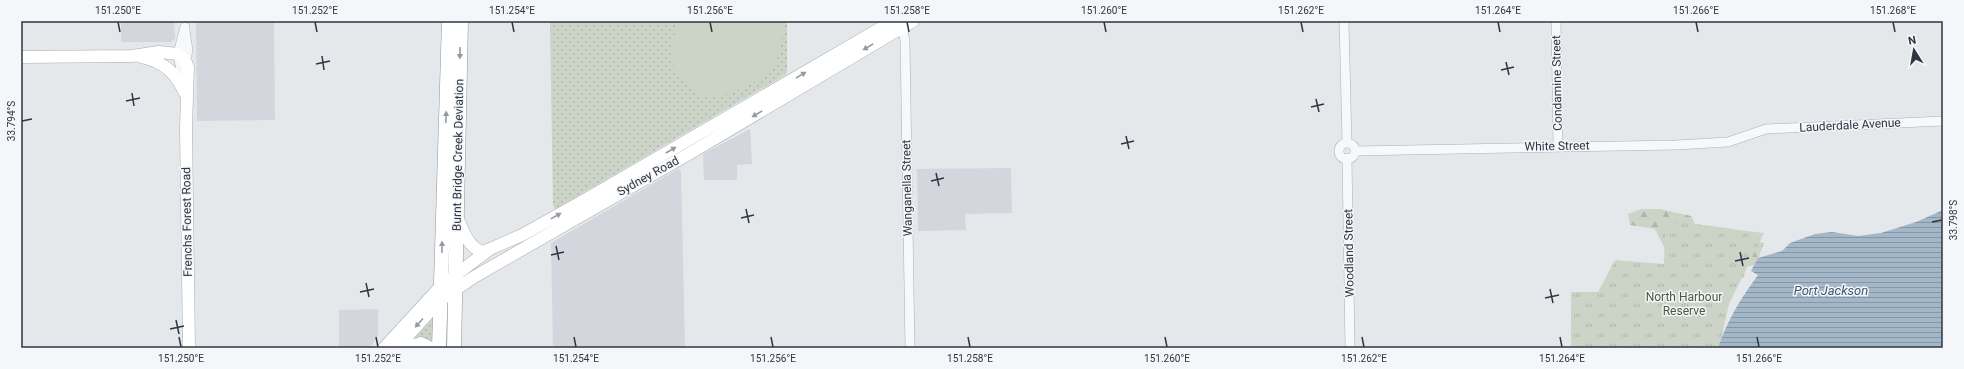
<svg xmlns="http://www.w3.org/2000/svg" width="1964" height="369" viewBox="0 0 1964 369" font-family="Roboto,sans-serif">
	<style>
		.built { fill: #d3d7dd }
		.grass { fill: url(#grass-dots) }
		.forest { fill: url(#forest-firs) }
		.park { fill: url(#park-tufts) }
		.garden { fill: #cbd4c7 }
		.water { fill: url(#water-rules) }
		.lines { fill: none; stroke-linecap: round; stroke-linejoin: round }
		.minor-casing { stroke: #aaafb5; stroke-width: 10 }
		.major-casing { stroke: #a5adb6; stroke-width: 13 }
		.highway-casing { stroke: #8d96a1; stroke-width: 15 }
		.minor { stroke: #f7f8fa; stroke-width: 9 }
		.major { stroke: #fff; stroke-width: 12 }
		.highway { stroke: #fff; stroke-width: 14 }
		.oneway { fill: #969aa0 }
		.ticks { fill: none; stroke: #2e3642; stroke-width: 1.5 }
		.labels { text-anchor: middle; dominant-baseline: central; stroke-width: 3; stroke-linejoin: round; paint-order: stroke }
		.street-label { font-size: 12px; fill: #2e3642; stroke: #f4f6f9 }
		.park-label { font-size: 12px; fill: #445d3c; stroke: #f4f6f9 }
		.water-label { font-size: 13px; font-style: italic; fill: #3b5773; stroke: #f4f6f9 }
		.neatline { fill: none; stroke: #2e3642; stroke-width: 1.5 }
		.ticks-label { font-size: 10px; text-anchor: middle; fill: #2e3642 }
	</style>
	<defs>
		<pattern id="grass-dots" width="8" height="8" patternUnits="userSpaceOnUse"><rect width="8" height="8" fill="#cbd4c7"/><path d="M2 2h.1M6 6h.1" fill="none" stroke="#afb7ac" stroke-width="1.8" stroke-linecap="round"/></pattern>
		<pattern id="forest-firs" width="22" height="20" patternUnits="userSpaceOnUse"><rect width="22" height="20" fill="#cbd4c7"/><path d="M5 1l3.5 6h-7zM16 11l3.5 6h-7z" fill="#afb7ac"/></pattern>
		<pattern id="park-tufts" width="24" height="20" patternUnits="userSpaceOnUse"><rect width="24" height="20" fill="#cbd4c7"/><path d="M3 7l-1-3M5 7V3M7 7l1-3M15 17l-1-3M17 17v-4M19 17l1-3" fill="none" stroke="#afb7ac"/></pattern>
		<pattern id="water-rules" width="6" height="5" patternUnits="userSpaceOnUse"><rect width="6" height="5" fill="#a3b7c8"/><path d="M0 2.5h6" fill="none" stroke="#8596a4"/></pattern>
	</defs>
	<rect width="100%" height="100%" fill="#e5e8eb"/>
	<!-- built -->
	<path class="built" d="M121 21H174L175 38 171 42H121Z
		M196 21H274L275 120 197 121Z
		M750 129 752 164 737 165V180H704L703 154Z
		M1011 168 1012 213 965 214 966 230 918 231 917 169Z
		M678 169 681 171 685 348H553L551 243Z
		M378 309V335L370 348H339V310Z"/>
	<!-- grass -->
	<path class="grass" d="M550 21H787V71L785 75 555 209 553 206Z
		M434 314 432 341 426 339 408 341Z"/>
	<!-- forest -->
	<path class="forest" d="M1641 209H1660L1691 216 1695 224 1734 229 1736 238 1764 243 1756 265 1745 267 1744 278 1733 277 1673 265 1655 229 1630 225 1628 214Z"/>
	<!-- park -->
	<path class="park" d="M1665 221 1764 233 1729 304 1719 348H1571V292H1598L1615 260 1664 264Z"/>
	<!-- garden -->
	<path class="garden" d="M677 21H783C784 56 772 77 738 90 730 93 718 97 709 97 694 96 676 71 670 59Z"/>
	<!-- water -->
	<path class="water" d="M1943 210V348H1718C1727 321 1741 298 1758 275L1751 271 1758 258 1782 251 1790 243 1815 234 1832 232 1858 236 1881 233 1916 222Z"/>
	<g class="lines">
		<defs>
			<path id="minor" d="M1344 21 1347 143
				M1556 21 1558 146
				M902 27 905 41 910 348
				M185 60 188 51 185 30
				M181 84 182 76 178 54 185 27
				M1339 151a8 8 0 1 1 16 0a8 8 0 1 1-16 0Z
				M1355 151 1676 145 1728 142 1766 129 1943 121
				M1347 158 1350 348"/>
			<path id="major" d="M21 57 132 56 159 52 178 54 185 60 188 67 186 128 189 348
				M141 57C165 62 176 73 186 95
				M457 217C463 230 468 248 483 252L490 249
				M384 348 441 286 490 249 522 235 583 201 893 21
				M397 348 440 300 474 277 692 152 913 21
				M405 348 421 343 431 348"/>
			<path id="highway" d="M439 348 449 21
				M454 348 461 21"/>
		</defs>
		<!-- minor casing -->
		<use href="#minor" class="minor-casing"/>
		<!-- major casing -->
		<use href="#major" class="major-casing"/>
		<!-- highway casing -->
		<use href="#highway" class="highway-casing"/>
		<!-- minor -->
		<use href="#minor" class="minor"/>
		<!-- major -->
		<use href="#major" class="major"/>
		<!-- highway -->
		<use href="#highway" class="highway"/>
	</g>
	<!-- one-way arrows -->
	<defs><path id="oneway-solid" d="M-6-.8H1V-3.2L6.5 0L1 3.2V.8H-6Z"/></defs>
	<g class="oneway">
		<use href="#oneway-solid" transform="translate(868 47) rotate(149)"/>
		<use href="#oneway-solid" transform="translate(460 53) rotate(91)"/>
		<use href="#oneway-solid" transform="translate(801 75) rotate(-31)"/>
		<use href="#oneway-solid" transform="translate(757 114) rotate(149)"/>
		<use href="#oneway-solid" transform="translate(446 117) rotate(-88)"/>
		<use href="#oneway-solid" transform="translate(671 150) rotate(-30)"/>
		<use href="#oneway-solid" transform="translate(556 216) rotate(-29)"/>
		<use href="#oneway-solid" transform="translate(442 247) rotate(-89)"/>
		<use href="#oneway-solid" transform="translate(419 323) rotate(132)"/>
	</g>
	<!-- ticks -->
	<path class="ticks" d="M118 22 120 32M315 22 317 32M512 22 514 32M710 22 712 32M907 22 909 32M1104 22 1106 32M1301 22 1303 32M1498 22 1500 32M1696 22 1698 32M1893 22 1895 32M322 56 324 70M1506 62 1509 75M316 64 330 61M1501 70 1514 67M132 93 134 106M1316 99 1319 112M126 101 140 98M1311 107 1324 104M22 121 32 119M1126 136 1129 149M1121 144 1134 141M936 173 939 186M931 181 944 178M746 209 749 223M741 218 754 215M1932 222 1942 220M556 246 559 260M1740 252 1743 266M551 255 564 252M1735 261 1749 258M366 283 369 297M1550 289 1553 303M360 292 374 289M1545 298 1559 295M176 320 179 334M170 329 184 326M179 337 181 347M376 337 378 347M574 337 576 347M771 337 773 347M968 337 970 347M1165 337 1167 347M1362 337 1364 347M1560 337 1562 347M1757 337 1759 347"/>
	<g class="labels">
		<!-- street labels -->
		<g class="street-label">
			<text transform="translate(1557 83) rotate(-91)">Condamine Street</text>
			<text transform="translate(1850 125) rotate(-3)">Lauderdale Avenue</text>
			<text transform="translate(1557 146) rotate(-1)">White Street</text>
			<text transform="translate(458 155) rotate(-89)">Burnt Bridge Creek Deviation</text>
			<text transform="translate(648 176) rotate(-29)">Sydney Road</text>
			<text transform="translate(907 188) rotate(-91)">Wanganella Street</text>
			<text transform="translate(187 222) rotate(-91)">Frenchs Forest Road</text>
			<text transform="translate(1349 253) rotate(-91)">Woodland Street</text>
		</g>
		<!-- park labels -->
		<g class="park-label">
			<text x="1684" y="297">North Harbour<tspan x="1684" dy="14">Reserve</tspan></text>
		</g>
		<!-- water labels -->
		<g class="water-label">
			<text x="1831" y="290">Port Jackson</text>
		</g>
	</g>
	<!-- border -->
	<rect width="1964" height="369" fill="none" stroke="#f4f6f9" stroke-width="44"/>
	<!-- north arrow -->
	<g transform="translate(1914 50) rotate(349)" stroke="#f4f6f9" stroke-width="3" paint-order="stroke">
	<path d="M0-3L7 15L0 10L-7 15Z" fill="#2e3642"/>
	<text y="-6" font-size="11" font-weight="bold" text-anchor="middle" fill="#2e3642">N</text>
	</g>
	<rect x="22" y="22" width="1920" height="325" class="neatline"/>
	<g class="ticks-label">
		<text x="118" y="14">151.250°E</text>
		<text x="315" y="14">151.252°E</text>
		<text x="512" y="14">151.254°E</text>
		<text x="710" y="14">151.256°E</text>
		<text x="907" y="14">151.258°E</text>
		<text x="1104" y="14">151.260°E</text>
		<text x="1301" y="14">151.262°E</text>
		<text x="1498" y="14">151.264°E</text>
		<text x="1696" y="14">151.266°E</text>
		<text x="1893" y="14">151.268°E</text>
		<text transform="translate(11 121) rotate(-90)" y="4">33.794°S</text>
		<text transform="translate(1953 220) rotate(-90)" y="4">33.798°S</text>
		<text x="181" y="362">151.250°E</text>
		<text x="378" y="362">151.252°E</text>
		<text x="576" y="362">151.254°E</text>
		<text x="773" y="362">151.256°E</text>
		<text x="970" y="362">151.258°E</text>
		<text x="1167" y="362">151.260°E</text>
		<text x="1364" y="362">151.262°E</text>
		<text x="1562" y="362">151.264°E</text>
		<text x="1759" y="362">151.266°E</text>
	</g>
</svg>
